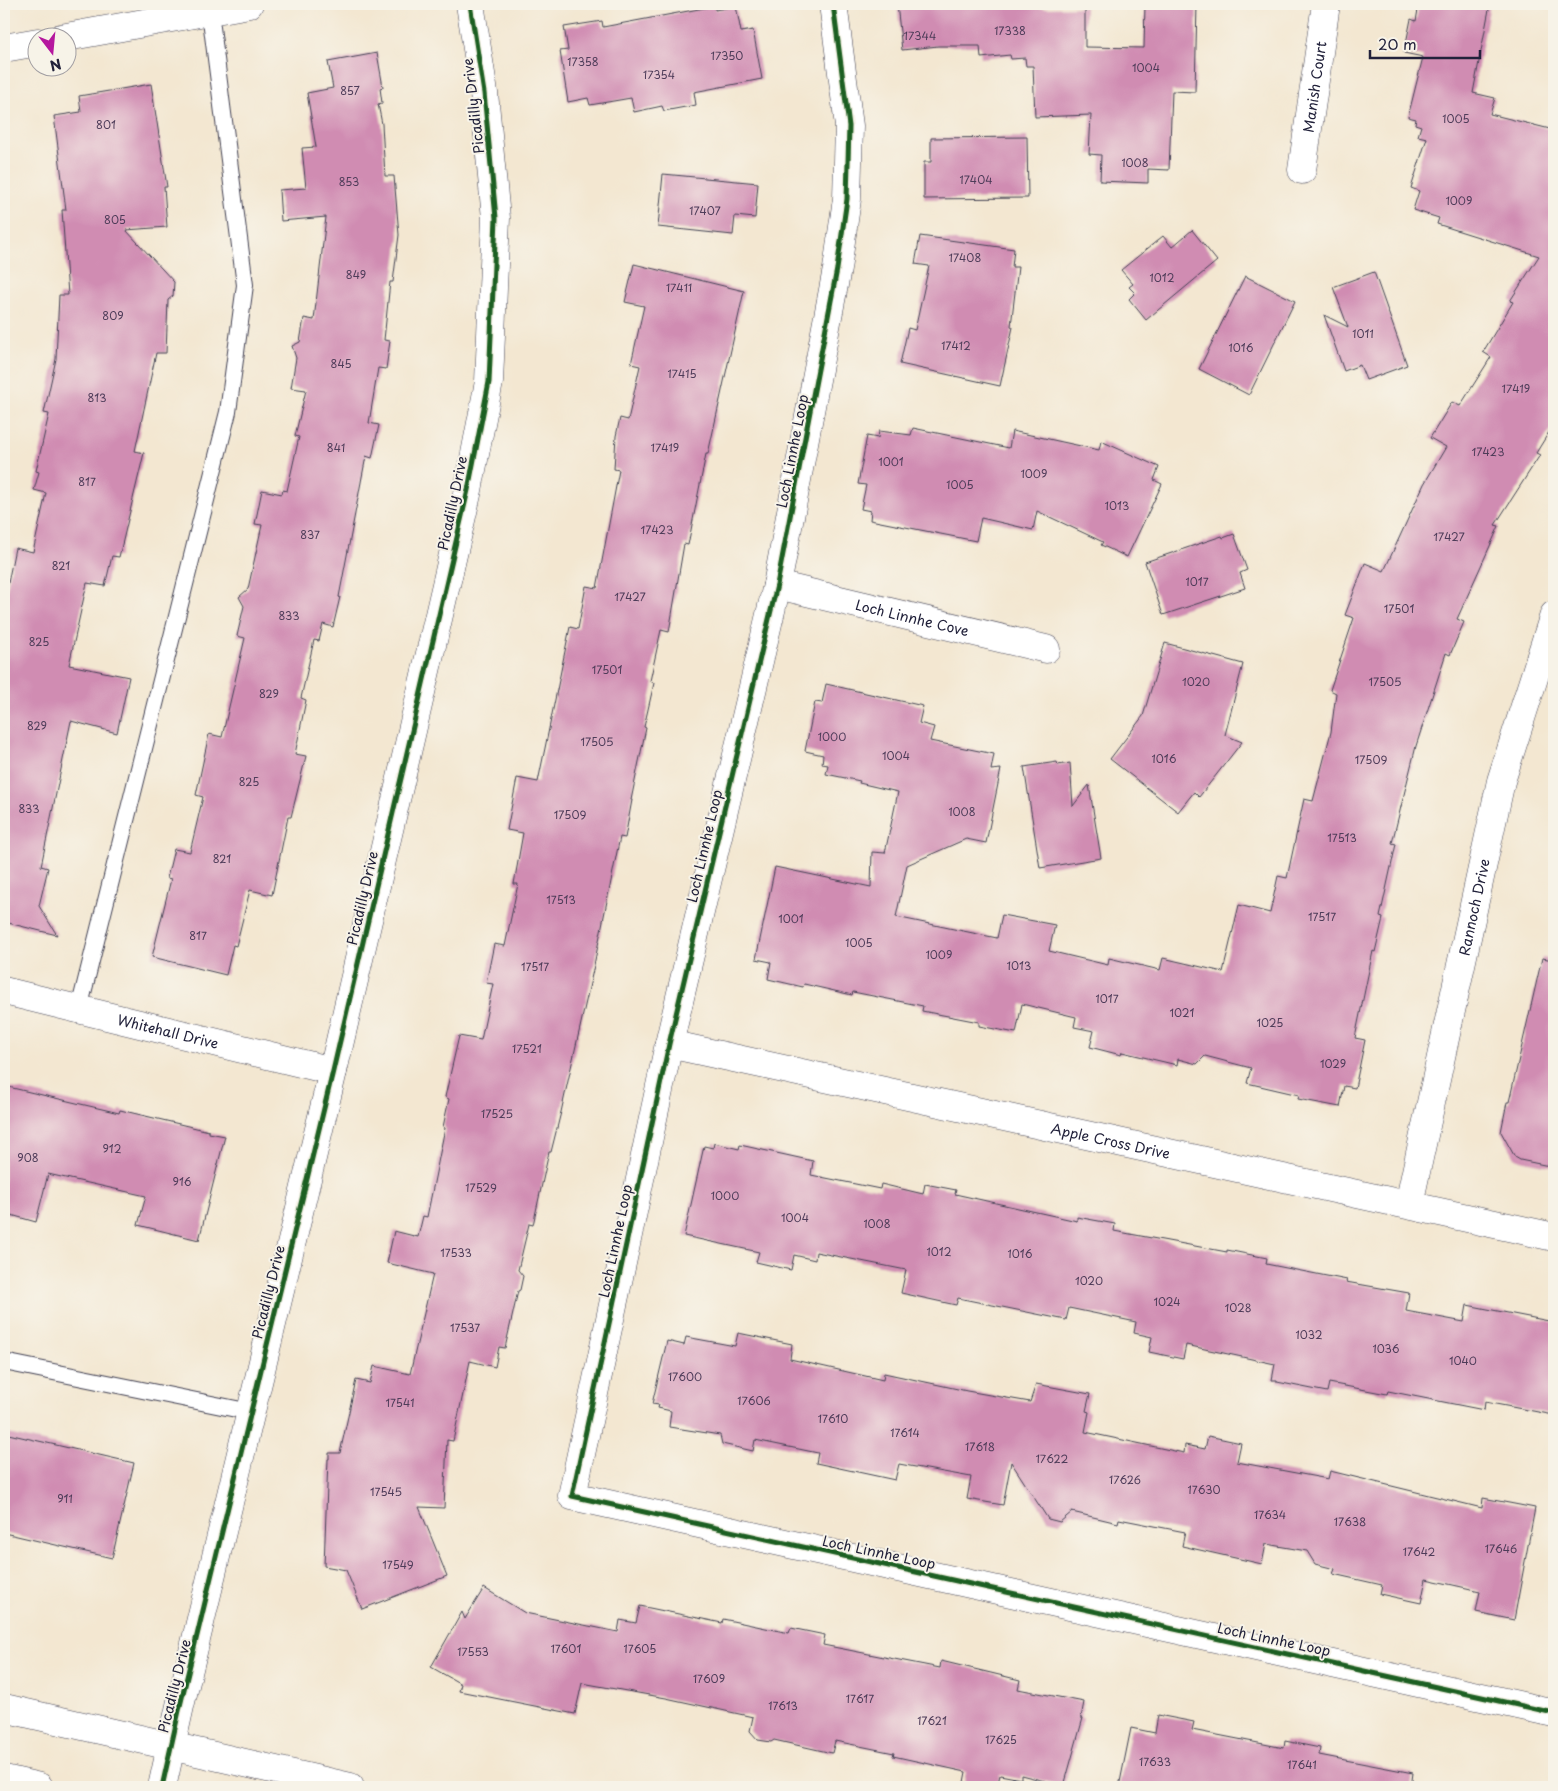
<svg xmlns="http://www.w3.org/2000/svg" width="1558" height="1791" viewBox="0 0 1558 1791" font-family="'Playpen Sans',sans-serif">
	<style>
		.building { fill: #d08cb2 }
		.lines { fill: none; stroke-linecap: round; stroke-linejoin: round }
		.service-casing { stroke: #414052; stroke-width: 18 }
		.minor-casing { stroke: #414052; stroke-width: 29 }
		.tertiary-casing { stroke: #414052; stroke-width: 29 }
		.secondary-casing { stroke: #414052; stroke-width: 29 }
		.service { stroke: #fff; stroke-width: 16 }
		.minor { stroke: #fff; stroke-width: 28 }
		.tertiary { stroke: #fff; stroke-width: 28 }
		.secondary { stroke: #fff; stroke-width: 28 }
		.cycleway-casing { stroke: #f7f3e8; stroke-width: 8 }
		.cycleway { stroke: #1b5e20; stroke-width: 5 }
		.labels { text-anchor: middle; dominant-baseline: central; stroke-width: 4; stroke-linejoin: round; paint-order: stroke }
		.number-label { font-size: 11px; fill: #4e3c59 }
		.street-label { font-size: 14px; fill: #22223b; stroke: #f7f3e8 }
	</style>
	<rect width="100%" height="100%" fill="#f7f3e8"/>
	<filter id="ink" filterUnits="userSpaceOnUse"><feTurbulence type="fractalNoise" baseFrequency=".02" numOctaves="2"/><feDisplacementMap in="SourceGraphic" scale="10" xChannelSelector="R" yChannelSelector="G"/><feConvolveMatrix kernelMatrix="1 2 1 2 8 2 1 2 1" color-interpolation-filters="sRGB"/></filter>
	<filter id="wash" filterUnits="userSpaceOnUse"><feTurbulence type="fractalNoise" baseFrequency=".0096" numOctaves="4" result="noise"/><feDisplacementMap in="SourceGraphic" scale="20" xChannelSelector="R" yChannelSelector="G"/><feGaussianBlur stdDeviation="1.12" result="paint"/><feColorMatrix in="noise" values="0 0 0 0 0 0 0 0 0 0 0 0 0 0 0 0 0 1.4 0 .05"/><feComposite in="paint" operator="in"/></filter>
	<g filter="url(#wash)">
		<rect width="100%" height="100%" fill="#f3e7d1"/>
		<g id="blocks">
			<!-- building -->
			<path class="building" d="M897 4H1040V8L1085 7V47L1144 48 1145 4H1197L1195 92 1172 91 1169 170 1148 169V183L1100 181 1101 155 1089 154 1091 115 1035 117 1033 66H1026L1025 58 1011 59 1010 55 981 58 980 46H938L902 50Z
				M1419 4H1490L1473 93 1495 98 1490 114 1554 130V424L1536 453 1540 455 1495 525 1499 526 1457 619 1464 622 1450 655 1446 653 1416 746 1392 843 1396 844 1380 917 1383 918 1375 952 1373 951 1355 1038 1365 1040 1355 1088 1344 1086 1340 1107 1298 1099 1299 1095 1247 1083 1251 1068 1205 1056 1197 1064 1178 1059 1177 1065 1122 1052 1121 1055 1090 1047 1094 1031 1074 1027 1076 1017 1022 1004 1016 1033 979 1026V1022L922 1011 923 1006 853 992 852 995 804 984 803 987 768 979 771 962 756 959 775 867 871 887 872 852 885 853 898 792 859 783 860 781 826 774 828 765 822 764 823 755 805 751 815 702 822 703 826 684 923 706 919 723 934 727 930 741 994 754 991 770 1001 769 986 843 966 839 907 865 896 917 997 938 1002 915 1055 925 1049 951 1108 965 1109 958 1160 970 1163 958 1223 972 1239 905 1270 913 1278 876 1287 878 1304 799 1313 801 1331 732 1336 693 1330 690 1354 618 1345 615 1365 563 1384 571 1424 484 1446 447 1430 438 1452 402 1460 406 1491 357 1483 352 1513 302 1510 301 1539 256 1437 224 1439 218 1413 210 1419 191 1411 188 1427 138 1418 136 1421 126 1415 124 1416 119 1408 117 1423 57 1404 53 1411 19 1416 21Z
				M715 6V10L736 6 741 32 753 30 762 79 694 92 696 105 664 111 662 106 634 112 631 98 590 105 588 98 568 102 560 51 568 50 564 27 602 21 603 27Z
				M377 53 383 87 380 88 382 103 378 104 382 124 385 176H394L399 235 393 282H390L384 340 390 341 386 369 378 368 369 423 379 425 372 458 366 456 339 597H340L333 627 323 624 319 641 314 640 301 698 306 700 295 754 306 756 291 817H288L272 895 250 890 236 946 233 945 226 975 152 957 171 879 167 878 174 849 190 852 203 797 196 795 209 734 222 737 245 638 237 636 244 606 239 597 248 589 262 525 255 524 262 490 282 494 283 490 287 491 299 437 295 436 306 390 291 388 296 358 292 346 300 342 304 318 314 320 326 217 281 221 279 190 306 188 302 148 316 147 307 93 333 88 328 62Z
				M151 84 167 187H164L167 227 126 230 174 282 173 296 168 300 166 353H156L135 451 144 453 119 557 112 556 105 586 87 583 69 665 129 677 117 733 71 721 41 866 48 868 39 906 57 935 4 922V603L15 548 33 552 46 493 34 490 39 472 36 471 49 414 44 413 56 359 59 295H68L62 210H66L54 116 81 112 79 96Z
				M1027 137 1028 198 924 199V162H931V138Z
				M663 174 758 183 755 218 735 216 733 235 658 227Z
				M1192 230 1217 261 1146 320 1129 299 1135 293 1129 287 1133 284 1121 270 1163 236 1172 247Z
				M920 236 1014 249 1012 267H1018L1011 326 1013 327 1000 386 900 364 908 328 915 330 929 266 915 264Z
				M634 264 744 291 708 454H706L688 545 684 544 669 632 661 630 650 681 654 683 644 727 646 728 631 800H632L625 838 620 837 593 970 561 1112 551 1152H549L533 1225 529 1224 518 1270 523 1276 520 1290 518 1291 505 1348 499 1347 495 1367 470 1361 453 1441 447 1440 444 1508 419 1507 447 1576 362 1609 346 1570 324 1566 328 1459H329V1453H340L356 1380 370 1383 374 1366 410 1374 433 1274 387 1263 394 1231 418 1237 423 1216 427 1217 445 1128 443 1127 449 1099 445 1097 459 1036 481 1040 493 984 486 983 494 944 505 946 518 884H514L523 833 507 830 517 778 538 782 570 627 578 629 586 586 597 588 619 470 614 469 616 436 620 418 628 420 640 366 631 364 644 306 625 302Z
				M1374 272 1407 365 1366 380 1360 365 1344 371 1324 315 1348 327 1333 287Z
				M1245 276 1295 301 1249 395 1199 369Z
				M913 428 1009 448 1012 431 1099 450 1101 441 1159 467 1154 480 1162 484 1127 557 1101 545 1103 542 1037 511 1033 530 981 518 976 541 870 520 871 511 861 509 866 485 858 484 867 436 878 438 879 431 911 435Z
				M1234 534 1247 570 1240 573 1245 588 1163 615 1145 562 1222 536 1223 538Z
				M1165 643 1243 664 1225 735 1242 742 1199 797 1194 792 1178 812 1110 759 1143 716Z
				M1057 762 1058 765 1070 763 1073 806 1089 785 1101 858 1040 868 1024 767Z
				M1542 958 1554 960V1167L1520 1160 1515 1157 1501 1132 1507 1102H1509Z
				M4 1086 119 1113 120 1110 209 1131V1133L225 1136 199 1240 138 1225 146 1196 48 1174 36 1222 4 1213Z
				M714 1143 739 1149 740 1145 813 1161 811 1175 880 1189 881 1184 923 1194 925 1184 956 1190 955 1194 1077 1221V1217L1115 1224 1114 1231 1227 1252V1250L1267 1258 1266 1264 1347 1280 1346 1282 1409 1293 1406 1311 1464 1322 1467 1305 1554 1322V1415L1485 1402 1484 1410 1388 1391 1387 1394 1329 1383 1327 1392 1277 1382V1380H1272L1275 1364 1186 1345 1183 1359 1149 1352 1152 1337 1134 1333 1136 1322 1069 1308 1066 1320 958 1298 956 1305 901 1293 906 1270 816 1252 815 1260 794 1255 791 1270 756 1262 759 1252 684 1236 704 1146 713 1148Z
				M738 1333 792 1344 790 1359 883 1380 884 1373 967 1391 1030 1402 1036 1384 1090 1394 1086 1411 1089 1412 1085 1432 1184 1453 1185 1445 1205 1449 1208 1436 1241 1443 1237 1462 1328 1479 1330 1471 1482 1508 1483 1498 1535 1508 1514 1620 1476 1612 1480 1591 1426 1579 1421 1603 1380 1594 1382 1585 1333 1574 1335 1569 1315 1564 1307 1551 1266 1544 1262 1564 1182 1546 1185 1532 1119 1519 1118 1523 1072 1512 1060 1522 1048 1519 1011 1462 1003 1505 967 1499 971 1477 899 1464 895 1480 816 1463 818 1453 755 1440 753 1451 722 1444 720 1435 669 1427 671 1411 658 1408 659 1405 652 1404 667 1341 684 1345 686 1337 735 1346Z
				M4 1433 134 1463 112 1558 4 1533Z
				M484 1588 525 1613 618 1632 620 1620 636 1623 640 1606 722 1623 723 1619 789 1633 791 1628 825 1635 823 1645 940 1668 941 1661 1020 1680 1018 1689 1084 1702 1081 1718H1083L1064 1786 1021 1775V1779L1000 1775 997 1787H991L964 1782 966 1772 893 1756 894 1753 835 1741 832 1753 774 1740 771 1742 758 1740 750 1731 753 1717 666 1698 582 1683 575 1714 459 1691 461 1684 431 1667 462 1612 465 1619Z
				M1158 1715 1194 1722 1192 1730 1284 1748 1285 1741 1320 1748 1319 1755 1413 1773 1411 1787H1119L1131 1728 1155 1733Z"/>
		</g>
	</g>
	<g filter="url(#ink)">
		<use href="#blocks" fill-opacity="0" stroke="#414052" stroke-width="1"/>
		<g class="lines">
			<defs>
				<path id="service" d="M79 1009 228 412 245 285 209 4
					M4 1362 251 1412"/>
				<g id="minor">
					<path d="M833 4 849 126 847 199 837 269 777 585 669 1044 572 1496 1554 1713"/>
					<path d="M61 38 249 4"/>
					<path d="M4 48 38 42"/>
					<path id="s1" d="M1302 170 1326 4"/>
					<path id="s2" d="M777 585 1046 649"/>
					<path id="s3" d="M4 991 333 1071"/>
					<path id="s4" d="M669 1044 1554 1237"/>
					<path id="s5" d="M1409 1204 1501 781 1554 615"/>
				</g>
				<path id="tertiary" d="M162 1787 180 1706 333 1071 468 490 489 382 496 218 484 93 470 4"/>
				<path id="secondary" d="M4 1708 350 1787
					M4 1779 39 1787"/>
			</defs>
			<!-- service casing -->
			<use href="#service" class="service-casing"/>
			<!-- minor casing -->
			<use href="#minor" class="minor-casing"/>
			<!-- tertiary casing -->
			<use href="#tertiary" class="tertiary-casing"/>
			<!-- secondary casing -->
			<use href="#secondary" class="secondary-casing"/>
			<!-- service -->
			<use href="#service" class="service"/>
			<!-- minor -->
			<use href="#minor" class="minor"/>
			<!-- tertiary -->
			<use href="#tertiary" class="tertiary"/>
			<!-- secondary -->
			<use href="#secondary" class="secondary"/>
			<defs>
				<path id="cycleway" d="M833 4 849 126 847 199 837 269 777 585 669 1044 572 1496 1554 1713
					M162 1787 180 1706 333 1071 468 490 489 382 496 218 484 93 470 4"/>
			</defs>
			<!-- cycleway casing -->
			<use href="#cycleway" class="cycleway-casing"/>
			<!-- cycleway -->
			<use href="#cycleway" class="cycleway"/>
		</g>
	</g>
	<g class="labels">
		<!-- number labels -->
		<g class="number-label">
			<text x="1010" y="30">17338</text>
			<text x="920" y="35">17344</text>
			<text x="727" y="55">17350</text>
			<text x="583" y="61">17358</text>
			<text x="1146" y="67">1004</text>
			<text x="659" y="74">17354</text>
			<text x="350" y="90">857</text>
			<text x="1456" y="118">1005</text>
			<text x="106" y="124">801</text>
			<text x="1135" y="162">1008</text>
			<text x="976" y="179">17404</text>
			<text x="349" y="181">853</text>
			<text x="1459" y="200">1009</text>
			<text x="705" y="210">17407</text>
			<text x="115" y="219">805</text>
			<text x="965" y="257">17408</text>
			<text x="356" y="274">849</text>
			<text x="1162" y="277">1012</text>
			<text x="679" y="287">17411</text>
			<text x="113" y="315">809</text>
			<text x="1363" y="333">1011</text>
			<text x="956" y="345">17412</text>
			<text x="1241" y="347">1016</text>
			<text x="341" y="363">845</text>
			<text x="682" y="373">17415</text>
			<text x="1516" y="388">17419</text>
			<text x="97" y="397">813</text>
			<text x="336" y="447">841</text>
			<text x="665" y="447">17419</text>
			<text x="1488" y="451">17423</text>
			<text x="891" y="461">1001</text>
			<text x="1034" y="473">1009</text>
			<text x="87" y="481">817</text>
			<text x="960" y="484">1005</text>
			<text x="1117" y="505">1013</text>
			<text x="657" y="529">17423</text>
			<text x="310" y="534">837</text>
			<text x="1449" y="536">17427</text>
			<text x="61" y="565">821</text>
			<text x="1197" y="581">1017</text>
			<text x="630" y="596">17427</text>
			<text x="1399" y="608">17501</text>
			<text x="289" y="615">833</text>
			<text x="39" y="641">825</text>
			<text x="607" y="669">17501</text>
			<text x="1196" y="681">1020</text>
			<text x="1385" y="681">17505</text>
			<text x="269" y="693">829</text>
			<text x="37" y="725">829</text>
			<text x="832" y="736">1000</text>
			<text x="597" y="741">17505</text>
			<text x="896" y="755">1004</text>
			<text x="1164" y="758">1016</text>
			<text x="1371" y="759">17509</text>
			<text x="249" y="781">825</text>
			<text x="29" y="808">833</text>
			<text x="962" y="811">1008</text>
			<text x="570" y="814">17509</text>
			<text x="1342" y="837">17513</text>
			<text x="222" y="858">821</text>
			<text x="561" y="899">17513</text>
			<text x="1322" y="916">17517</text>
			<text x="791" y="918">1001</text>
			<text x="198" y="935">817</text>
			<text x="859" y="942">1005</text>
			<text x="939" y="954">1009</text>
			<text x="1019" y="965">1013</text>
			<text x="535" y="966">17517</text>
			<text x="1107" y="998">1017</text>
			<text x="1182" y="1012">1021</text>
			<text x="1270" y="1022">1025</text>
			<text x="527" y="1048">17521</text>
			<text x="1333" y="1063">1029</text>
			<text x="497" y="1113">17525</text>
			<text x="112" y="1148">912</text>
			<text x="28" y="1157">908</text>
			<text x="182" y="1181">916</text>
			<text x="481" y="1187">17529</text>
			<text x="725" y="1195">1000</text>
			<text x="795" y="1217">1004</text>
			<text x="877" y="1223">1008</text>
			<text x="939" y="1251">1012</text>
			<text x="456" y="1252">17533</text>
			<text x="1020" y="1253">1016</text>
			<text x="1089" y="1280">1020</text>
			<text x="1167" y="1301">1024</text>
			<text x="1238" y="1307">1028</text>
			<text x="465" y="1327">17537</text>
			<text x="1309" y="1334">1032</text>
			<text x="1386" y="1348">1036</text>
			<text x="1463" y="1360">1040</text>
			<text x="685" y="1376">17600</text>
			<text x="754" y="1400">17606</text>
			<text x="400" y="1402">17541</text>
			<text x="833" y="1418">17610</text>
			<text x="905" y="1432">17614</text>
			<text x="980" y="1446">17618</text>
			<text x="1052" y="1458">17622</text>
			<text x="1125" y="1479">17626</text>
			<text x="1204" y="1489">17630</text>
			<text x="386" y="1491">17545</text>
			<text x="65" y="1498">911</text>
			<text x="1270" y="1514">17634</text>
			<text x="1350" y="1521">17638</text>
			<text x="1501" y="1548">17646</text>
			<text x="1419" y="1551">17642</text>
			<text x="398" y="1564">17549</text>
			<text x="566" y="1648">17601</text>
			<text x="640" y="1648">17605</text>
			<text x="473" y="1651">17553</text>
			<text x="709" y="1678">17609</text>
			<text x="860" y="1698">17617</text>
			<text x="783" y="1705">17613</text>
			<text x="932" y="1720">17621</text>
			<text x="1001" y="1739">17625</text>
			<text x="1155" y="1761">17633</text>
			<text x="1302" y="1764">17641</text>
		</g>
		<!-- street labels -->
		<g class="street-label">
			<text stroke="none"><textPath href="#s1" startOffset="84">Manish Court</textPath></text>
			<text transform="translate(473 106) rotate(-97)">Picadilly Drive</text>
			<text transform="translate(792 451) rotate(-79)">Loch Linnhe Loop</text>
			<text transform="translate(452 503) rotate(-78)">Picadilly Drive</text>
			<text stroke="none"><textPath href="#s2" startOffset="139">Loch Linnhe Cove</textPath></text>
			<text transform="translate(704 846) rotate(-77)">Loch Linnhe Loop</text>
			<text transform="translate(362 898) rotate(-77)">Picadilly Drive</text>
			<text stroke="none"><textPath href="#s5" startOffset="304">Rannoch Drive</textPath></text>
			<text stroke="none"><textPath href="#s3" startOffset="169">Whitehall Drive</textPath></text>
			<text stroke="none"><textPath href="#s4" startOffset="452">Apple Cross Drive</textPath></text>
			<text transform="translate(615 1241) rotate(-78)">Loch Linnhe Loop</text>
			<text transform="translate(268 1292) rotate(-76)">Picadilly Drive</text>
			<text transform="translate(879 1552) rotate(12)">Loch Linnhe Loop</text>
			<text transform="translate(1274 1639) rotate(12)">Loch Linnhe Loop</text>
			<text transform="translate(174 1686) rotate(-76)">Picadilly Drive</text>
		</g>
	</g>
	<!-- margin -->
	<rect width="1558" height="1791" fill="none" stroke="#f7f3e8" stroke-width="20"/>
	<!-- north arrow -->
	<g transform="translate(52 52) rotate(164)"><circle r="24" fill="#f7f3e8" stroke="#a29fa3"/>
	<path d="M0-4L9 19L0 12L-9 19Z" fill="#b5179e"/>
	<text y="-8" font-size="14" font-weight="bold" text-anchor="middle" fill="#22223b">N</text>
	</g>
	<!-- scale -->
	<path d="M1370 50v8h110v-8" fill="none" stroke="#22223b" stroke-width="2.5"/>
	<text x="1378" y="50" font-size="15" fill="#22223b" stroke="#f7f3e8" stroke-width="4" paint-order="stroke">20 m</text>
</svg>
